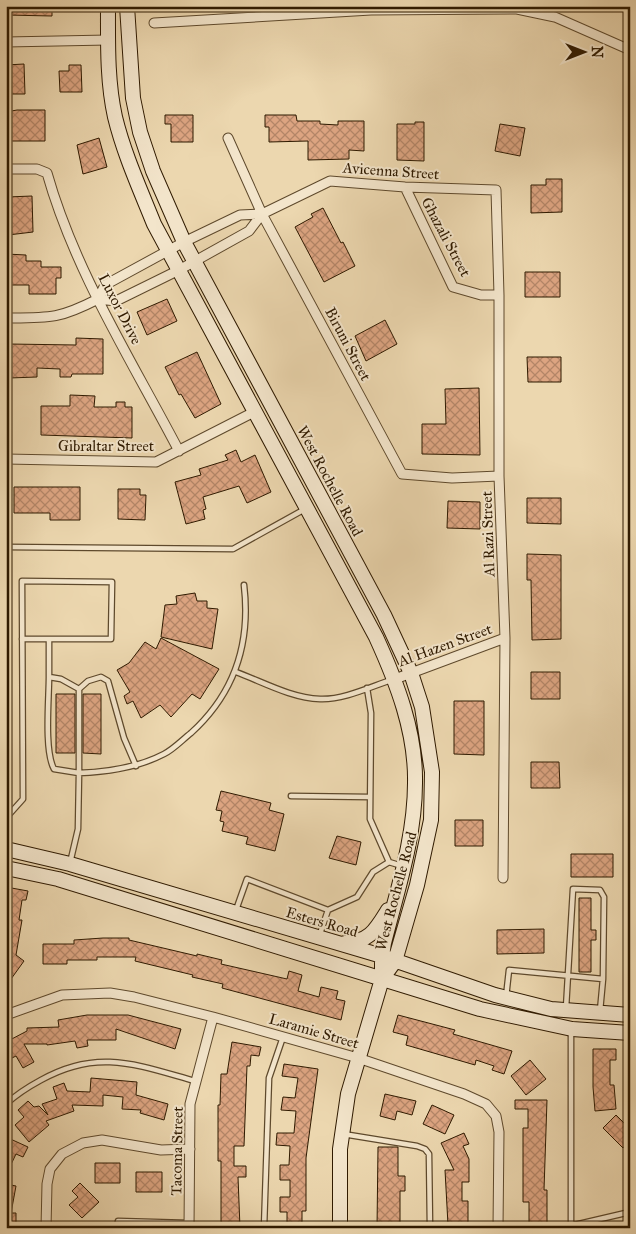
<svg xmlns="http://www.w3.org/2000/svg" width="636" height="1234" viewBox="0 0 636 1234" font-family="'IM FELL Great Primer',serif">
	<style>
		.building { fill: url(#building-cross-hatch); stroke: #2f1a00 }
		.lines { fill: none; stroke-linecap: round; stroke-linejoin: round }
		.lane-casing { stroke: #5e492c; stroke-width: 7 }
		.street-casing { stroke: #5e492c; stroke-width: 11 }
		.secondary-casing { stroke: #2f1a00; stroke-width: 16 }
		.lane { stroke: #f3e5cb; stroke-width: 4.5 }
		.street { stroke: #f3e5cb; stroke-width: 9 }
		.secondary { stroke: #f3e5cb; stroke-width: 14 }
		.labels { text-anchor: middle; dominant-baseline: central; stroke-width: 4; stroke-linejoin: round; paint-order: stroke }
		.street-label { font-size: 15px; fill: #2f1a00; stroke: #f3e5cb }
	</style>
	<defs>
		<pattern id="building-cross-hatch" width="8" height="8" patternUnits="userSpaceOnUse" patternTransform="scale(1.25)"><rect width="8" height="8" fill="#dca481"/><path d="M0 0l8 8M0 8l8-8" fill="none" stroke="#b38567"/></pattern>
	</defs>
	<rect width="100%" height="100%" fill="#ecd7af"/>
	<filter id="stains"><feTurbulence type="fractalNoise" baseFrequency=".004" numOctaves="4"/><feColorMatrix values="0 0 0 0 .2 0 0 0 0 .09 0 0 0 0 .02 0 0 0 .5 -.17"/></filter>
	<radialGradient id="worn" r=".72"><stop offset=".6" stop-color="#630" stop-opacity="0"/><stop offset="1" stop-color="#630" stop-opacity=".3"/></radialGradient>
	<!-- building -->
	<path class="building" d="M6 6H52V16L6 15Z
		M24 64 25 94H6V65Z
		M69 65H81L82 92H60L59 71H69Z
		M17 110H45V141H6V112Z
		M165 115H193V142H171V124H165Z
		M265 115H296L297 121H320V124L338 125V121H364V151L349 150V159L308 160V141L269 142V127H265Z
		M415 122H424V161L397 160V124H415Z
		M500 124 525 128 520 156 495 151Z
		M99 138 107 167 83 174 77 145Z
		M546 179H562V212L531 213V185H546Z
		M32 196 33 232 8 235 7 197Z
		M323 208 341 243 343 242 355 266 324 282 295 227 313 217 311 214Z
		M6 254 26 255V261H41V267H61V278H56V294H29V285H6Z
		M525 272H560V297H525Z
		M167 299 177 321 147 335 137 312Z
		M385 320 397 344 366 361 355 336Z
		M76 338 103 339V374H72L71 377H60V369L37 368V377L9 378V344L76 345Z
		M197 352 221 404 195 418 181 394 179 395 165 367Z
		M527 357H561V382H528Z
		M479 388 480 455 422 454V424H446L445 389Z
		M70 395 95 396 94 407H116V402H125V407H132V438L41 435V406H70Z
		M236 450 241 462 255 455 271 492 247 503 239 486 203 497 206 509 203 510 205 519 186 524 175 482 201 475 199 469 228 460 225 455Z
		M14 487H80V520H50V513H14Z
		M118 489H140V495H146L145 520 118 519Z
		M527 498H561V524L527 523Z
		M448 501 480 502V529L447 528Z
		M527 554 561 555V639L532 640 531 580H527Z
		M195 593 197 601H207V608L218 609 212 649 161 637 165 605 177 604 176 596Z
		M161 638 219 669 200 699 192 694 171 717 160 705 141 718 133 701 127 704 124 696 130 692 117 670 129 663 145 642 156 649Z
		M531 672H560V699H531Z
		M56 694H75V753H56Z
		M83 694H101V754L83 753Z
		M454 701H484V755L454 754Z
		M531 762H559L560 788H531Z
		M221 791 271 803 269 810 284 814 275 851 246 844 248 837 222 831 224 822 220 821 222 811 216 810Z
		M455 820H483V846H455Z
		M337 836 361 842 356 865 329 858Z
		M571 854H613V877H571Z
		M6 887 28 891 26 900H22L19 920H22L16 955 24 961 6 986Z
		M579 898H591V930H596V940H591V972H579Z
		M544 929V953L497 954V930Z
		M103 938H129V940L197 956V954L222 960 221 964 287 979 289 971 302 975 298 991 319 997 321 987 338 991 336 999 345 1001 341 1020 222 988 223 984 192 977 193 975 135 961 136 957H97V960H67V964H43V944H74V940Z
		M87 1015H128L181 1029 175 1049 116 1029V1040H87L88 1046 77 1048 75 1041 47 1045V1044H24L34 1062 23 1068 16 1056 6 1061V1042L27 1031V1028L59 1027 58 1020Z
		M398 1015 455 1030 453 1034 512 1051 504 1074 492 1070 494 1066 476 1060 475 1065 406 1045 408 1036 393 1032Z
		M232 1042 261 1047 259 1056 251 1055 250 1066H247L244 1146H234V1166H246V1177H238L240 1228H221V1161H218V1105H220L221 1074H227Z
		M593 1049H616V1060H610V1085H614L616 1109 595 1111 593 1087Z
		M530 1060 546 1079 526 1095 511 1076Z
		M284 1064 318 1069 306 1158V1211H302V1224H287V1212H280V1197H290V1180H280V1165H289L290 1146 276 1145 277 1133H294L296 1111 281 1110 283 1097 295 1098 298 1078 282 1076Z
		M91 1078 137 1082 136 1095 168 1104 164 1120 140 1113 141 1110 122 1109 123 1097 103 1095V1106L72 1105 74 1111 46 1121 49 1125 29 1142 15 1125 24 1117 18 1110 28 1101 34 1107 39 1106 48 1115 42 1104 57 1099 53 1087 64 1083 67 1091 90 1092Z
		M385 1094 416 1101 412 1115 397 1111 395 1120 380 1116Z
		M515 1100H547L544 1190H547V1228H529V1202H523V1128H528V1109H515Z
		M432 1105 454 1115 445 1134 423 1124Z
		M616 1115 630 1129V1142L623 1148 603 1128Z
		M464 1133 469 1144 463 1146 469 1159V1182H462V1201H468V1225H448L445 1170H454L441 1143Z
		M6 1137 28 1147 23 1157 16 1154 6 1175Z
		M378 1147H398V1176H405V1191H400V1228H377Z
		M95 1163H120V1183H95Z
		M136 1172H162V1192H136Z
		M80 1183 99 1202 82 1218 69 1205 78 1197 72 1191Z
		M6 1184 16 1186 11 1213H16V1228H6Z"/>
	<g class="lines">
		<defs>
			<path id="lane" d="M6 547 233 549 305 509
				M22 639H49
				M236 672C263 682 291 698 320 699 343 700 370 687 391 680
				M367 688 371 713 370 819 389 862 402 866
				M79 689 61 679 49 677C49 699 44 751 54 769L79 773V689L88 681 101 677 108 681 124 738 136 766
				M291 796 370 797
				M6 818 23 799 22 581 112 582 111 639H49V677
				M70 863 78 829 79 773C108 772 137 768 164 754 174 749 182 740 191 733 235 693 251 644 244 585
				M236 910 247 879 328 910
				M319 937 328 910 357 897 373 872 389 862
				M506 997 509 970 603 979 600 1011
				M566 1008 573 889 600 890 604 897 603 979
				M6 1104C17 1094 28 1087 41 1080 98 1048 137 1065 195 1081
				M343 1134 417 1146 425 1149 429 1154 430 1228
				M570 1226 630 1212
				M117 1228 118 1221 189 1223
				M264 1228 269 1078 283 1037
				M571 1228V1030"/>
			<path id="street" d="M154 23 371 10 517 9 555 17 630 50
				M6 42 108 40
				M228 138 262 214 402 474 452 478 499 476
				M6 169H37L47 173C75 272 132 361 179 451
				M405 187 453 287 481 295H499
				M262 214 249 231 179 270 116 301 98 299 105 285 184 242 240 215 262 214 330 181 405 187 496 190 499 295V476L505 638 503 878
				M6 318C50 318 59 319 98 299
				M6 459 156 462 254 412
				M395 679 505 638
				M6 1015 62 995 110 993 134 997 213 1017 358 1058 464 1094 486 1104 496 1116 499 1132 498 1228
				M46 1228 47 1184 50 1169 62 1154 83 1143 102 1140 161 1150 190 1149
				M189 1228 190 1104 213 1017"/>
			<path id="secondary" d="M108 6C108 43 107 81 115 117 124 154 140 189 154 224L376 637C397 683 416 732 415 783 415 838 397 891 384 943L382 956V979
				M127 6 133 98 140 132 153 171 184 242 384 615 411 673 422 707 432 772 431 820 417 885 395 961 382 979 348 1094 340 1149V1228
				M6 849 70 864 382 956 495 995 551 1009 630 1015
				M6 868 58 879 480 1009 572 1029 630 1033
				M345 943C370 941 375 931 388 910"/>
		</defs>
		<!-- lane casing -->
		<use href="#lane" class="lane-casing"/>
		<!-- street casing -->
		<use href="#street" class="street-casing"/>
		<!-- secondary casing -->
		<use href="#secondary" class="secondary-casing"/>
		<!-- lane -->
		<use href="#lane" class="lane"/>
		<!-- street -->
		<use href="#street" class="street"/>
		<!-- secondary -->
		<use href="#secondary" class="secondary"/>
	</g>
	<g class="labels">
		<!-- street labels -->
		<g class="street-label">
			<text transform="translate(391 171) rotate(4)">Avicenna Street</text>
			<text transform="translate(446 237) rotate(62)">Ghazali Street</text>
			<text transform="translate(120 309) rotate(63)">Luxor Drive</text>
			<text transform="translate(348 344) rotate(62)">Biruni Street</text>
			<text x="106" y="446">Gibraltar Street</text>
			<text transform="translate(330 481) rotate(62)">West Rochelle Road</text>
			<text transform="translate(488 534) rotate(-92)">Al Razi Street</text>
			<text transform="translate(445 645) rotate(-20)">Al Hazen Street</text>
			<text transform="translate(396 891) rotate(-75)">West Rochelle Road</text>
			<text transform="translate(322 922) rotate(16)">Esters Road</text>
			<text transform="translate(314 1031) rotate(16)">Laramie Street</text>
			<text transform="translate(177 1151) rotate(-89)">Tacoma Street</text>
		</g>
	</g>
	<!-- margin -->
	<rect width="636" height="1234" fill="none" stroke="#ecd7af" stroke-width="25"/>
	<rect x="8" y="8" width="621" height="1219" fill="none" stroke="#2f1a00" stroke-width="2.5"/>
	<rect x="12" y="12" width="611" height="1209" fill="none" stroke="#2f1a00"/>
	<!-- north arrow -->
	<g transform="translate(584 52) rotate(90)" stroke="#f3e5cb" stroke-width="4" paint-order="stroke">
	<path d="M0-4L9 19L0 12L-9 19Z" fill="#2f1a00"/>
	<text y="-8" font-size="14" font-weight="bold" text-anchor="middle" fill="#2f1a00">N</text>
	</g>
	<rect width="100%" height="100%" filter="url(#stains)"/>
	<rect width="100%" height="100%" fill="url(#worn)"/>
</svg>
